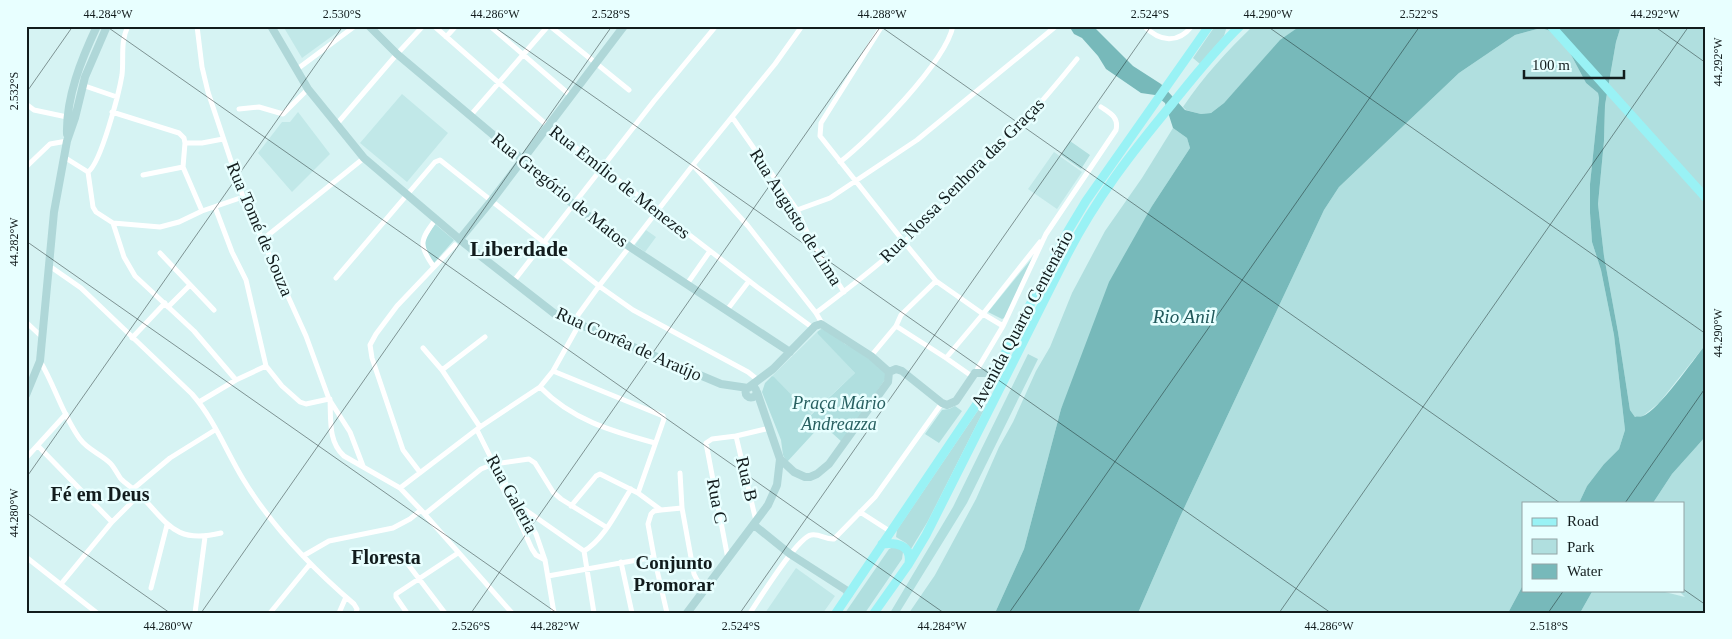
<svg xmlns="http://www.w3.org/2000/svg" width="1732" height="639" viewBox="0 0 1732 639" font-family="'Times New Roman',serif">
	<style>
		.built { fill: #c1e8e8 }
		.green { fill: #b0dfdf }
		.water { fill: #77b9ba }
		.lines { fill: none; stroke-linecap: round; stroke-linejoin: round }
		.street { stroke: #fff; stroke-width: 5 }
		.secondary { stroke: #afd7d8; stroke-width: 8 }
		.primary { stroke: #99f2f5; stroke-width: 9 }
		.ticks { fill: none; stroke: #121c1d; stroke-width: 1; stroke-opacity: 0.45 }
		.labels { text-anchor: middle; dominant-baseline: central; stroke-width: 5; stroke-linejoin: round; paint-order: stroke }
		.street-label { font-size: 18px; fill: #121c1d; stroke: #e8ffff }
		.park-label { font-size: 18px; font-style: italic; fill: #275f60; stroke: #e8ffff }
		.water-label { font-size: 19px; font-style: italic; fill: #21595b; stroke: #e8ffff }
		.neighbourhood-label { font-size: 19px; font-weight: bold; fill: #121c1d; stroke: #e8ffff }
		.quarter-label { font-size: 20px; font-weight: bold; fill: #121c1d; stroke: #e8ffff }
		.district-label { font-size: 22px; font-weight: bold; fill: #121c1d; stroke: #e8ffff }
		.neatline { fill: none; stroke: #121c1d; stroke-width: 2 }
		.ticks-label { font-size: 12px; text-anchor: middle; fill: #121c1d }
	</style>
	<rect width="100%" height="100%" fill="#d6f3f3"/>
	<!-- built -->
	<path class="built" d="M283 26H346L302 58Z
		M402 94 448 133 407 182 360 143Z
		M298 112 330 154 292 192 258 153 282 122H290Z
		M1054 152 1082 172 1057 209 1028 189Z
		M646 230 656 237 645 252 635 245Z
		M817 332 855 373 810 415 772 376Z
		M796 568 835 596 823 613H765Z"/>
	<!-- green -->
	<path class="green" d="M1215 26H1227L1224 36 1200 64 1193 58Z
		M1253 26H1300L1281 40 1224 103 1211 113 1201 114 1186 110 1183 107C1203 77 1227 51 1253 26Z
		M1621 26H1706V344L1659 403 1643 416 1635 417 1630 410 1618 332 1604 256 1598 204 1604 141 1605 105 1616 42Z
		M1541 28 1560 34 1586 83 1598 93 1599 98 1590 184V213L1592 242 1601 270 1614 335 1625 430 1619 449 1604 464 1587 486 1579 503H1523V585L1508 613H1138L1179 519 1324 210 1339 187 1459 73 1515 35Z
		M1173 128 1187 138 1190 148 1152 206 1061 409 1024 549 995 613H909L935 575 976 499 999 447 1013 422 1036 371 1050 347 1072 293 1105 231 1142 178Z
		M1070 141 1090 155 1081 169 1061 155Z
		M435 224 454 240 434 263C420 246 423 241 435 224Z
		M1033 257 1006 317 1002 319 988 312Z
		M821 329 827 330 845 344 862 353 885 371 886 378 842 442 822 424 787 462 783 455 781 440 762 392 765 383 772 376 774 377 811 415 855 373 818 334 817 332Z
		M1028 354 1038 359 967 503 899 613H890L953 507Z
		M985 400 987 404 928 521 911 549 906 543 896 537 897 530Z
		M955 406 962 411 939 443 925 434 942 410 949 409Z
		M1706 436V613H1580L1593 590H1657L1685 597 1678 590H1683V503H1653L1672 474Z
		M896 546 903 552 902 559 865 613H845L889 549Z"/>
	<!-- water -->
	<path class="water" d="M1069 26H1093L1133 66 1161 84 1185 110 1201 114 1211 113 1224 103 1280 40 1300 26H1621L1616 42 1605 105 1604 141 1598 204 1604 256 1618 332 1630 410 1635 417C1637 416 1640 417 1643 416 1658 411 1694 359 1706 344V436L1672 474 1653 503H1579L1587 486 1604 464 1619 449 1625 430 1614 335 1601 270 1592 242 1590 213V184L1599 98 1598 93 1586 83 1560 34 1541 28 1515 35 1459 73 1339 187 1324 210 1179 519 1138 613H995L1024 549 1061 409 1109 282 1152 206 1190 148 1187 138 1173 128 1165 103 1155 95 1141 93 1106 69 1098 56 1082 38 1074 34Z
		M1523 585V590H1593L1580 613H1508Z"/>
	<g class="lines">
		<!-- street -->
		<path class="street" d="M197 26 202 67 208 92 243 197 306 336 329 399 350 432 363 466
			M434 26 548 126 757 287 813 328
			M490 26 571 96
			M550 26 629 90
			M882 26 821 123 820 136 904 242 936 281 983 314 1003 326
			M1144 26C1160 42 1178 44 1192 26
			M446 37 456 26
			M296 70 355 26
			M82 85 117 97
			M26 104 34 110 67 117
			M239 109 259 107 283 114 308 89
			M112 112 179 133 184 138 185 143H202L223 139
			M470 116 548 26
			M732 117 797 210 812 243 844 292
			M336 125 397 54 423 26
			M185 143 183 167 202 211
			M64 157 88 172 93 207 96 212 113 223 160 227 179 222 202 211 243 197
			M840 162C870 139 945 63 953 26
			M693 165 748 226 816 313 823 325
			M26 167 50 144 67 141
			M88 172C101 163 119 93 122 75 124 58 120 42 128 26
			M143 175 183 167
			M215 207 232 252 246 280 266 366 282 386 300 402 306 404 329 399
			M797 210 830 198 917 140 1055 27
			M113 223 124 257 135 276 194 331 236 380
			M262 240 364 158
			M160 253 214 310
			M48 265 81 288 192 394C214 419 226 451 243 479 272 527 312 568 354 604L357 609 356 613
			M434 267C418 245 420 240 436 219
			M336 278 435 162 440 160 599 286 633 310 748 372 758 380
			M513 282 654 101 716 26
			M687 284 710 251
			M168 307 190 285
			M727 310 749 281
			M816 313C846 290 877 267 905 241 966 185 1025 124 1077 59
			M26 322 42 337
			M896 326 946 358 973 377
			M132 338 165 303
			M423 348 442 370 480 427
			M871 356 896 326 901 315 936 281
			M946 358 983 314 1040 242
			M40 361C55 386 63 416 80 439 88 450 101 454 110 463 115 468 117 474 121 479 127 485 135 489 141 496 169 525 176 544 221 533
			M442 370 485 337
			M553 371 663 416 664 419 638 493
			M975 373 1003 326 1046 234 1116 130C1119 117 1110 113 1101 107
			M540 387C572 420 611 431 655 443
			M330 399C331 419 328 442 344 456L400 488 421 510 512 613
			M199 402 236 380 266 366
			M477 430 494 464 536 534 545 560 554 613
			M736 436 756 521
			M38 446 112 522
			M26 458 66 414
			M490 465 512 505 532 549 536 555 545 560
			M419 471 403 450 372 358 370 345 376 334 397 306 455 245
			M680 473 682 508 694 574 697 580 705 589
			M400 488 480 427 540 387 553 371 576 330 578 315 599 286 693 165 775 64 802 26
			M133 489 170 458 215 430
			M571 506 596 476 600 474 638 493 661 510 682 508
			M524 509 584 551
			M661 510 654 511 651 514 648 524 654 557 667 613
			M860 512 888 530 890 533
			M425 514 481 469 494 464 529 459 535 463 553 492 561 499 606 527
			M584 551C604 540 618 509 631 489
			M584 551 594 613
			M303 556 329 541 393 528 410 519 421 510
			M26 557 97 613
			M728 559 706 443 712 439 736 436 770 428
			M621 562 632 613
			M407 563 445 613
			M548 576 654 557
			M61 584 112 522 140 494
			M151 588 167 525
			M195 613 205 537
			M270 613 310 564
			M339 613 346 597
			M407 613 396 597V594L458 553
			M750 613C760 598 797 538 811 535 819 533 826 540 834 539L875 497 942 403"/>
		<!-- secondary -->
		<path class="secondary" d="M271 26 308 89 364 158 464 243 555 314 721 384 748 388
			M369 26 397 54 523 160 574 205 630 247 790 352
			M67 134C66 97 81 60 97 26
			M460 239 492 200 624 26
			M889 372 896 369 902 371 942 403 947 405 956 401 975 373
			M975 373H990L997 369
			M745.5 392a5.5 5.5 0 1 1 11 0a5.5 5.5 0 1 1-11 0Z
			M749 387 773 369 815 326 821 324 871 356 889 372
			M757 392 780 459 794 472 805 477H810L817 474 829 464 888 382 889 372
			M26 395 40 361 54 212 67 141 75 118 85 77 107 26
			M754 525 790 554 846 590 849 594
			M687 613 768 505 777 485 780 459"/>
		<!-- primary -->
		<path class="primary" d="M1551 26 1706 198
			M882 544C896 542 912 545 909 563
			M836 613 985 392 1068 231 1086 201 1209 26
			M874 613 908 565 926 535 1067 255C1095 200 1132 152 1172 104 1193 78 1215 50 1240 26"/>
	</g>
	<!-- ticks -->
	<path class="ticks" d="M106 26 944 613M493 26 1331 613M880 26 1560 503M1267 26 1706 334M1654 26 1706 63M26 93 73 26M26 241 557 613M26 478 343 26M1625 503 1706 387M26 512 170 613M1683 589 1706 605M201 613 612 26M471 613 881 26M740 613 1151 26M1009 613 1420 26M1279 613 1689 26M1548 613 1564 590"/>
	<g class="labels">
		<!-- street labels -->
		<g class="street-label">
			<text transform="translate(962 180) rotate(-45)">Rua Nossa Senhora das Graças</text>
			<text transform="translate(620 182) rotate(38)">Rua Emílio de Menezes</text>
			<text transform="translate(560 190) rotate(39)">Rua Gregório de Matos</text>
			<text transform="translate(796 217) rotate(58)">Rua Augusto de Lima</text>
			<text transform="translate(260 229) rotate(67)">Rua Tomé de Souza</text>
			<text transform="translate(1022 319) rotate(-62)">Avenida Quarto Centenário</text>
			<text transform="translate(629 344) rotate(24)">Rua Corrêa de Araújo</text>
			<text transform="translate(747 479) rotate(77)">Rua B</text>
			<text transform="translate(512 494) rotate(61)">Rua Galeria</text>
			<text transform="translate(717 501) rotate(79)">Rua C</text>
		</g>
		<!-- park labels -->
		<g class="park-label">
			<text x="839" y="403">Praça Mário<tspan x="839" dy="21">Andreazza</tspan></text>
		</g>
		<!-- water labels -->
		<g class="water-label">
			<text x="1184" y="316">Rio Anil</text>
		</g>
		<!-- neighbourhood labels -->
		<g class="neighbourhood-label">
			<text x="674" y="562">Conjunto<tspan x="674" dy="22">Promorar</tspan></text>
		</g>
		<!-- quarter labels -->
		<g class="quarter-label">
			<text x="100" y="494">Fé em Deus</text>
			<text x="386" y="557">Floresta</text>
		</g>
		<!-- district labels -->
		<g class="district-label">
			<text x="519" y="248">Liberdade</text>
		</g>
	</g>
	<!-- border -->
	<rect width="1732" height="639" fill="none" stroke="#e8ffff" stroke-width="55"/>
	<!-- legend -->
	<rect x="1522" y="502" width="162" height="90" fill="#e8ffff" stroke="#92a4a5"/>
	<rect x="1532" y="518" width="25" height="8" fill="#99f2f5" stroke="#92a4a5"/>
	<text x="1567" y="526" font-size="15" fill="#121c1d">Road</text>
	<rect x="1532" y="539" width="25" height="15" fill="#b0dfdf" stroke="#92a4a5"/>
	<text x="1567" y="552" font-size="15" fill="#121c1d">Park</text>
	<rect x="1532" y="564" width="25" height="15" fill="#77b9ba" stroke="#92a4a5"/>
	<text x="1567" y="576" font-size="15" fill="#121c1d">Water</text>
	<!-- scale -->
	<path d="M1524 70v8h100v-8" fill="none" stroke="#121c1d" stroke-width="2.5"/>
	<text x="1532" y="70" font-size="15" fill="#121c1d" stroke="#e8ffff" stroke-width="4" paint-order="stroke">100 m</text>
	<rect x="28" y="28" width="1676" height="584" class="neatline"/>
	<g class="ticks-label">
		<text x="108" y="18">44.284°W</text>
		<text x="342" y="18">2.530°S</text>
		<text x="495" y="18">44.286°W</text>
		<text x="611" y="18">2.528°S</text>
		<text x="882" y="18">44.288°W</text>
		<text x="1150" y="18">2.524°S</text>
		<text x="1268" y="18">44.290°W</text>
		<text x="1419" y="18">2.522°S</text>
		<text x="1655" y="18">44.292°W</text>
		<text transform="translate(1718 62) rotate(-90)" y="4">44.292°W</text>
		<text transform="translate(14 91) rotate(-90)" y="4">2.532°S</text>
		<text transform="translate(14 242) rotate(-90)" y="4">44.282°W</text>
		<text transform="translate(1718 333) rotate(-90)" y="4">44.290°W</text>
		<text transform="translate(14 513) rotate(-90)" y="4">44.280°W</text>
		<text x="168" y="630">44.280°W</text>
		<text x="471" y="630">2.526°S</text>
		<text x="555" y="630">44.282°W</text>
		<text x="741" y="630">2.524°S</text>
		<text x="942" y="630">44.284°W</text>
		<text x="1329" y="630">44.286°W</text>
		<text x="1549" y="630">2.518°S</text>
	</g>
</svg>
